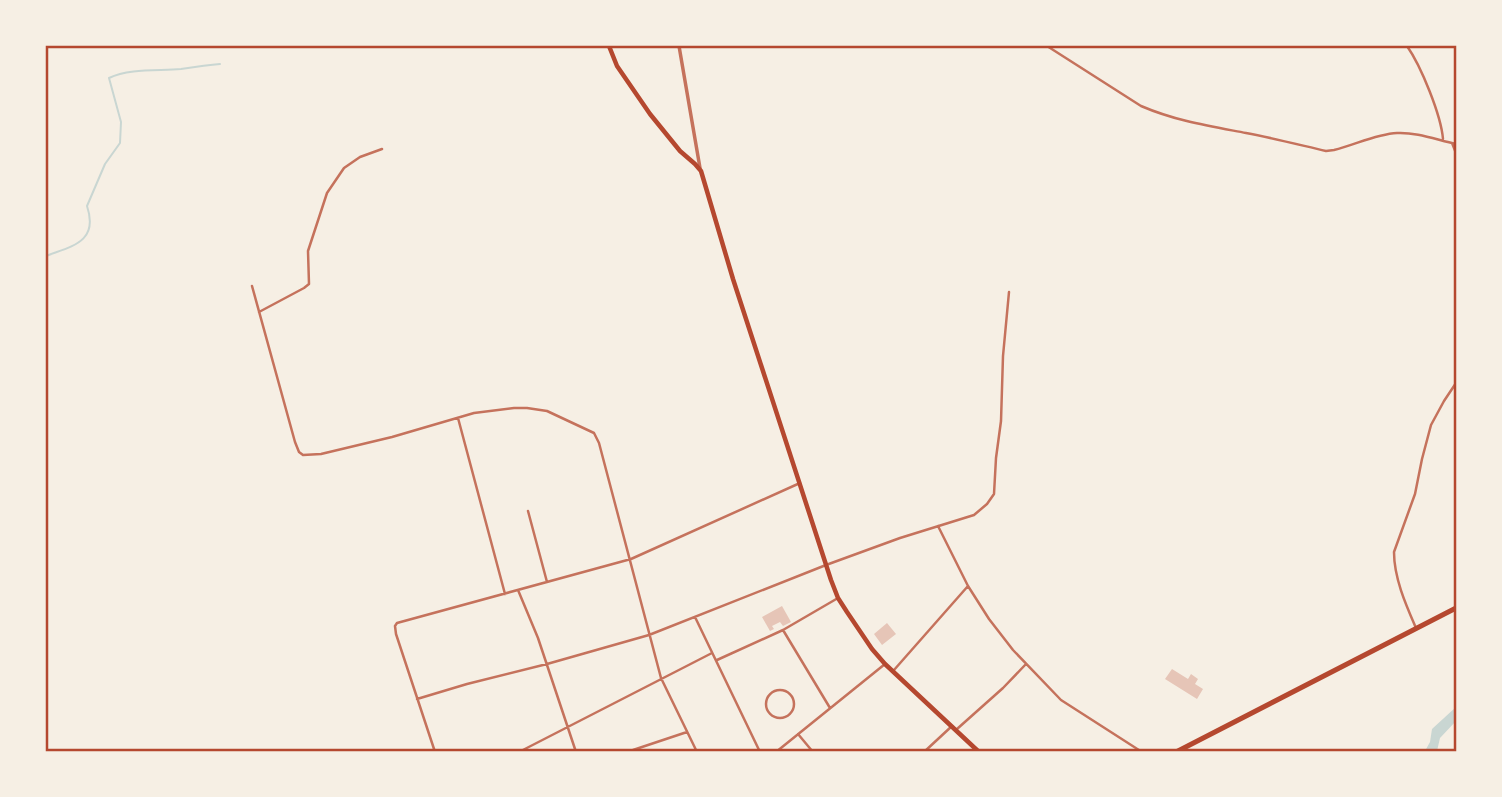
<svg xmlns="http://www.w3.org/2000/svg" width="1502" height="797" viewBox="0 0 1502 797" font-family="Mulish,sans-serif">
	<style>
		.water { fill: #c9d6d2 }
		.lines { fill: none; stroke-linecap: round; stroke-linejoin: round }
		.stream { stroke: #c9d6d2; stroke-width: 2 }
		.building { fill: #e6c5b7 }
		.pedestrian { stroke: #c5725c; stroke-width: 2.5 }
		.minor { stroke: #c5725c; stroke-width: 2.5 }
		.tertiary { stroke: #c5725c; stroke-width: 3.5 }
		.secondary { stroke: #b5482f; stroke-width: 4.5 }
		.trunk { stroke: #b5482f; stroke-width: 5 }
		.neatline { fill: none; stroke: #b5482f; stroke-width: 2.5 }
	</style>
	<rect width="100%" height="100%" fill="#f6efe4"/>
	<!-- water -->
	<path class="water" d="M1456 707V721L1440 738 1437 751H1425L1430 742 1432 729Z"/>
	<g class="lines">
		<!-- stream -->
		<path class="stream" d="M46 256C72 246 99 242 87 206L105 164 120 143 121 122 109 78C129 68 159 71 181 69 194 67 207 65 220 64"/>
	</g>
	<!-- building -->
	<path class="building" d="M782 606 791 622 783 626 780 622 772 626 774 629 770 631 762 617Z
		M887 623 896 634 882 645 874 634Z
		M1172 669 1188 679 1191 674 1198 679 1195 684 1203 689 1197 699 1165 679Z"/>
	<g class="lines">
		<!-- pedestrian -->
		<path class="pedestrian" d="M766 704a14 14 0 1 1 28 0a14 14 0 1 1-28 0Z"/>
		<!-- minor -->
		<path class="minor" d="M1047 46 1141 106C1176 121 1209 126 1246 133 1273 138 1300 145 1326 151L1334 150C1355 145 1376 134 1397 133 1417 132 1437 140 1456 144
			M1407 46C1421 66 1441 115 1443 139
			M1452 143 1456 153
			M252 286 295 442 299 452 303 455 321 454 392 437 474 413 514 408H527L547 411 594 433 599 443 661 678 697 752
			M259 312 304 288 309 284 308 251 327 193 344 168 360 157 382 149
			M458 418 505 594
			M528 511 547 582
			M938 526 968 586 989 619 1013 650 1061 700 1142 752
			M518 590 538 638 576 752
			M695 617 760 752
			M1416 628C1406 605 1394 578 1394 552L1415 494 1422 459 1431 425 1444 401 1456 383
			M783 630 830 708
			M717 660 783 630 838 598
			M894 670 968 586
			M417 699 467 684 547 664 649 635 826 565 900 538 974 515 987 504 994 494 996 458 1001 421 1003 356 1009 292
			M957 729 1003 688 1026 664
			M798 734 813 752
			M633 750 687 732
			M435 752 396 634 395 626 397 623 631 559 800 483
			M519 752 712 653
			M776 752 885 664
			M924 752 952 726"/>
		<!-- tertiary -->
		<path class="tertiary" d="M679 46 700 168"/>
		<!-- secondary -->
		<path class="secondary" d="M609 46 617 66 650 114 680 151 695 164 701 171 733 279 831 580 838 598 847 612 872 649 885 664 979 752"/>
		<!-- trunk -->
		<path class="trunk" d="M1176 752 1456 608"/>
	</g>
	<!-- border -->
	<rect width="1502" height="797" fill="none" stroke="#f6efe4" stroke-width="94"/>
	<rect x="47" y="47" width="1408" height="703" class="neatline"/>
</svg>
